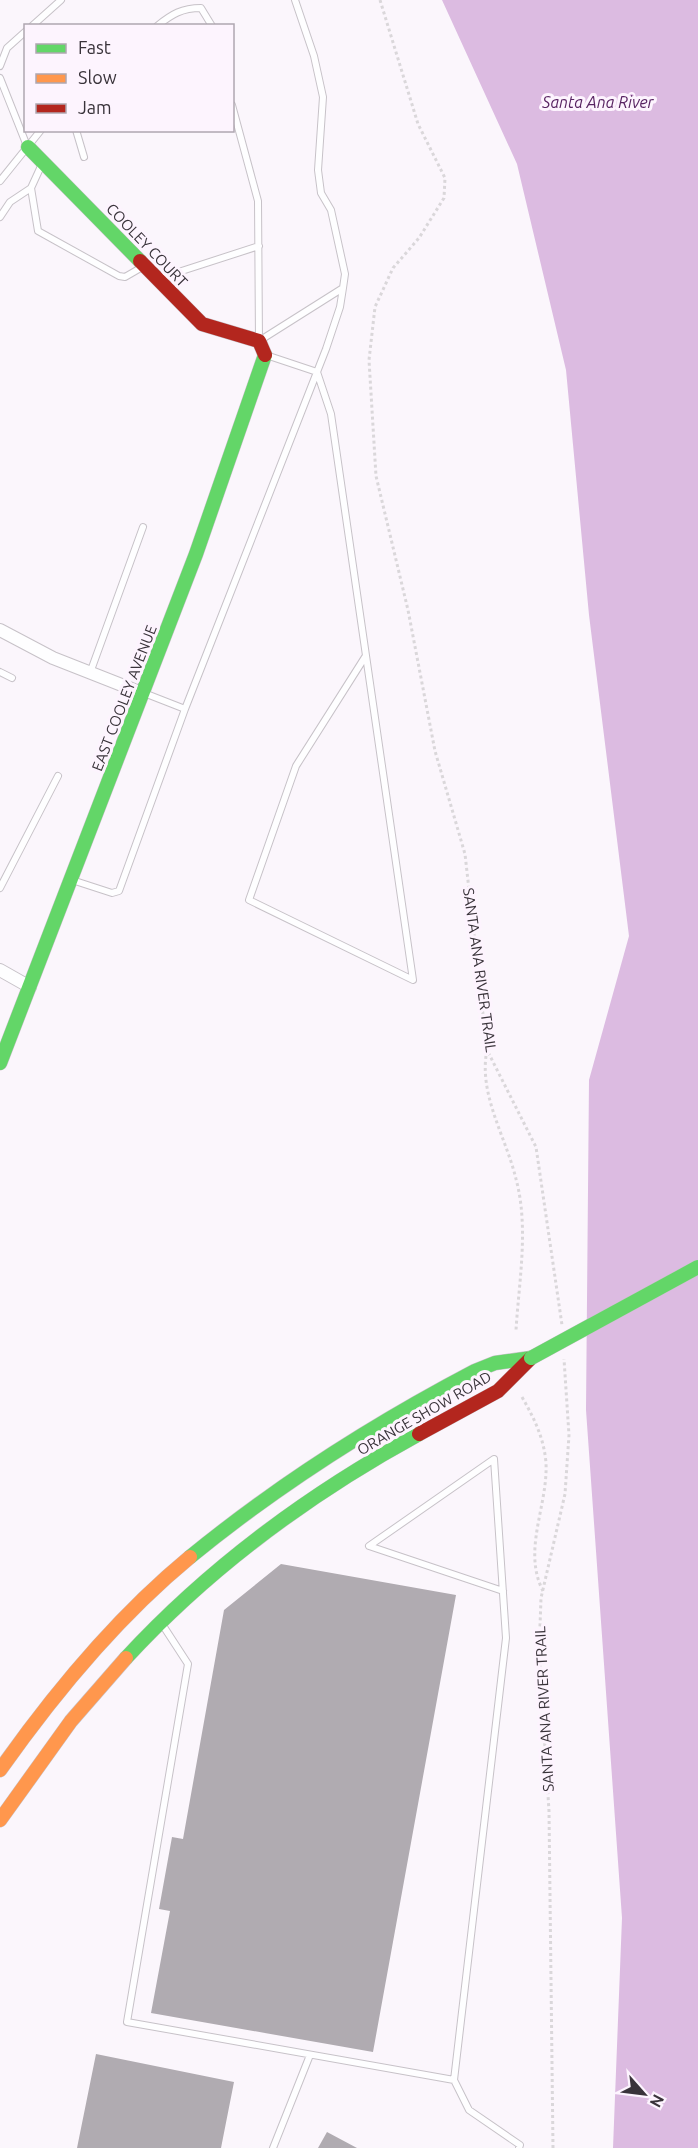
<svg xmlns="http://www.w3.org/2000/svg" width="698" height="2148" viewBox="0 0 698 2148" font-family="Ubuntu,sans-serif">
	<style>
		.water { fill: #dcbbe1 }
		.building { fill: #b0abb1 }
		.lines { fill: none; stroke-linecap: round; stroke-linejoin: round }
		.lane-casing { stroke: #c7c2c8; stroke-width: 8 }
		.street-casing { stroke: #c7c2c8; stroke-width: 14 }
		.fast-casing { stroke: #c7c2c8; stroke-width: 15 }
		.slow-casing { stroke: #c7c2c8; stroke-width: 15 }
		.jam-casing { stroke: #c7c2c8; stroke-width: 15 }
		.path { stroke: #dad7da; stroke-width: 3; stroke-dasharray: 3 3; stroke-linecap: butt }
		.lane { stroke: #fefeff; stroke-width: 6 }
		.street { stroke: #fefeff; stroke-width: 12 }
		.fast { stroke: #63d668; stroke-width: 14 }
		.slow { stroke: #ff974d; stroke-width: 14 }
		.jam { stroke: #b3261e; stroke-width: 14 }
		.fast-bridge-casing { stroke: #c7c2c8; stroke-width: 15; stroke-linecap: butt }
		.fast-bridge { stroke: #63d668; stroke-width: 14 }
		.labels { text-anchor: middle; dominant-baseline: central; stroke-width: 6; stroke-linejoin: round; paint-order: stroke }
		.street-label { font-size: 15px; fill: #39333a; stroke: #fdf4fe }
		.water-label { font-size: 16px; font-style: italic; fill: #582362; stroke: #fdf4fe }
	</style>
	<rect width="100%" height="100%" fill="#fbf6fc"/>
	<!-- water -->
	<path class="water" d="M442 0H698V2148H613L622 1918 586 1410 589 1080 629 936 589 615 566 370 517 164Z"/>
	<!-- building -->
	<path class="building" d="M281 1564 456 1595 373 2052 151 2013 170 1911 159 1909 172 1837 183 1839 224 1610Z
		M96 2054 234 2082 221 2148H77Z
		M327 2132 357 2148H318Z"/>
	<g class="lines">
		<defs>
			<path id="lane" d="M295 0 314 56 323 97 318 170 321 193 331 210 345 274 343 288
				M32 26 61 0
				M157 26C172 14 182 8 201 8L212 26
				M0 66 7 48 26 31
				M0 78 27 146
				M232 105 258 201 259 341
				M76 130 84 157
				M42 164 31 188 38 231 119 276 125 277 144 266
				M0 181 41 130
				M0 217 10 202 31 188
				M160 278 259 246
				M266 355 317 372 331 414 413 980 249 900 296 766 365 657
				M0 672 12 678
				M90 673 143 527
				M144 693 185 709
				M72 880 112 893 119 891 185 709 326 349 340 307 343 288 259 341
				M0 888 58 776
				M162 1624 188 1664 127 2022 454 2080 469 2110 520 2145 519 2148
				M454 2080 506 1638 494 1459 369 1546 503 1591
				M273 2148 310 2055"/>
			<path id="street" d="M0 630 53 658 142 693
				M0 970 30 987"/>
			<path id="fast" d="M28 147 140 261
				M0 1063 196 554 265 355
				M190 1557C278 1485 374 1424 475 1371L495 1363 531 1358
				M126 1658C211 1566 309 1494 419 1434"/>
			<path id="slow" d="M0 1770C55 1692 116 1618 190 1557
				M0 1820 71 1721 126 1658"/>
			<path id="jam" d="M140 261 202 324 259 341 265 355
				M419 1434 498 1391 531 1358"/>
		</defs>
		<!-- lane casing -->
		<use href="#lane" class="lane-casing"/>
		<!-- street casing -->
		<use href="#street" class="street-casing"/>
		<!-- fast casing -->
		<use href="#fast" class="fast-casing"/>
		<!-- slow casing -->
		<use href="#slow" class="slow-casing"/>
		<!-- jam casing -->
		<use href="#jam" class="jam-casing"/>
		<!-- path -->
		<path class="path" d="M380 0 418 124 445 178 444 198 419 238 393 268 375 307 369 360 376 476 408 610 435 751 465 854 487 1050 536 1147 562 1325
			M487 1050C478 1094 506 1137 516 1179 529 1227 519 1281 516 1330
			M522 1397C534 1418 544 1438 546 1463 548 1506 522 1550 543 1591
			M553 2148 549 1811 539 1654 541 1598 565 1494 569 1435 564 1359"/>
		<!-- lane -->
		<use href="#lane" class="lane"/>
		<!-- street -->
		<use href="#street" class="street"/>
		<!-- fast -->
		<use href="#fast" class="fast"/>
		<!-- slow -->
		<use href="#slow" class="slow"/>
		<!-- jam -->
		<use href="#jam" class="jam"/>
		<defs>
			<path id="fast-bridge" d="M531 1358 698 1267"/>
		</defs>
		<!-- fast-bridge casing -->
		<use href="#fast-bridge" class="fast-bridge-casing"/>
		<!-- fast-bridge -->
		<use href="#fast-bridge" class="fast-bridge"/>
	</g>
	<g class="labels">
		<!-- street labels -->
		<g class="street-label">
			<text transform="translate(147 245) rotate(46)">COOLEY COURT</text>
			<text transform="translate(124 698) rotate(-69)">EAST COOLEY AVENUE</text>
			<text transform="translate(480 970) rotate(82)">SANTA ANA RIVER TRAIL</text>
			<text transform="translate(424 1413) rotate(-30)">ORANGE SHOW ROAD</text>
			<text transform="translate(544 1709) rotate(-93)">SANTA ANA RIVER TRAIL</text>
		</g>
		<!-- water labels -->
		<g class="water-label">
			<text x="598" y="102">Santa Ana River</text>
		</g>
	</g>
	<!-- legend -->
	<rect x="24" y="24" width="210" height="108" fill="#fdf4fe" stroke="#afa7b0" stroke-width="1.5"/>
	<rect x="36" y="44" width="30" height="9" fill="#63d668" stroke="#afa7b0" stroke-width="1.5"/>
	<text x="78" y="54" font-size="18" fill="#39333a">Fast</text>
	<rect x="36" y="74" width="30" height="9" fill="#ff974d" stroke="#afa7b0" stroke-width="1.5"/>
	<text x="78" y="84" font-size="18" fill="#39333a">Slow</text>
	<rect x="36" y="104" width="30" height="9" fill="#b3261e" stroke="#afa7b0" stroke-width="1.5"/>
	<text x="78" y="114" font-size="18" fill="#39333a">Jam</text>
	<!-- north arrow -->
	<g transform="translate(644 2094) rotate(118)" stroke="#fdf4fe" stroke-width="4.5" paint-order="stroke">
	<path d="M0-4.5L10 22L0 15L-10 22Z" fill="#39333a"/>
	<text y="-9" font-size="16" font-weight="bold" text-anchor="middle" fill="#39333a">N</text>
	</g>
</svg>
